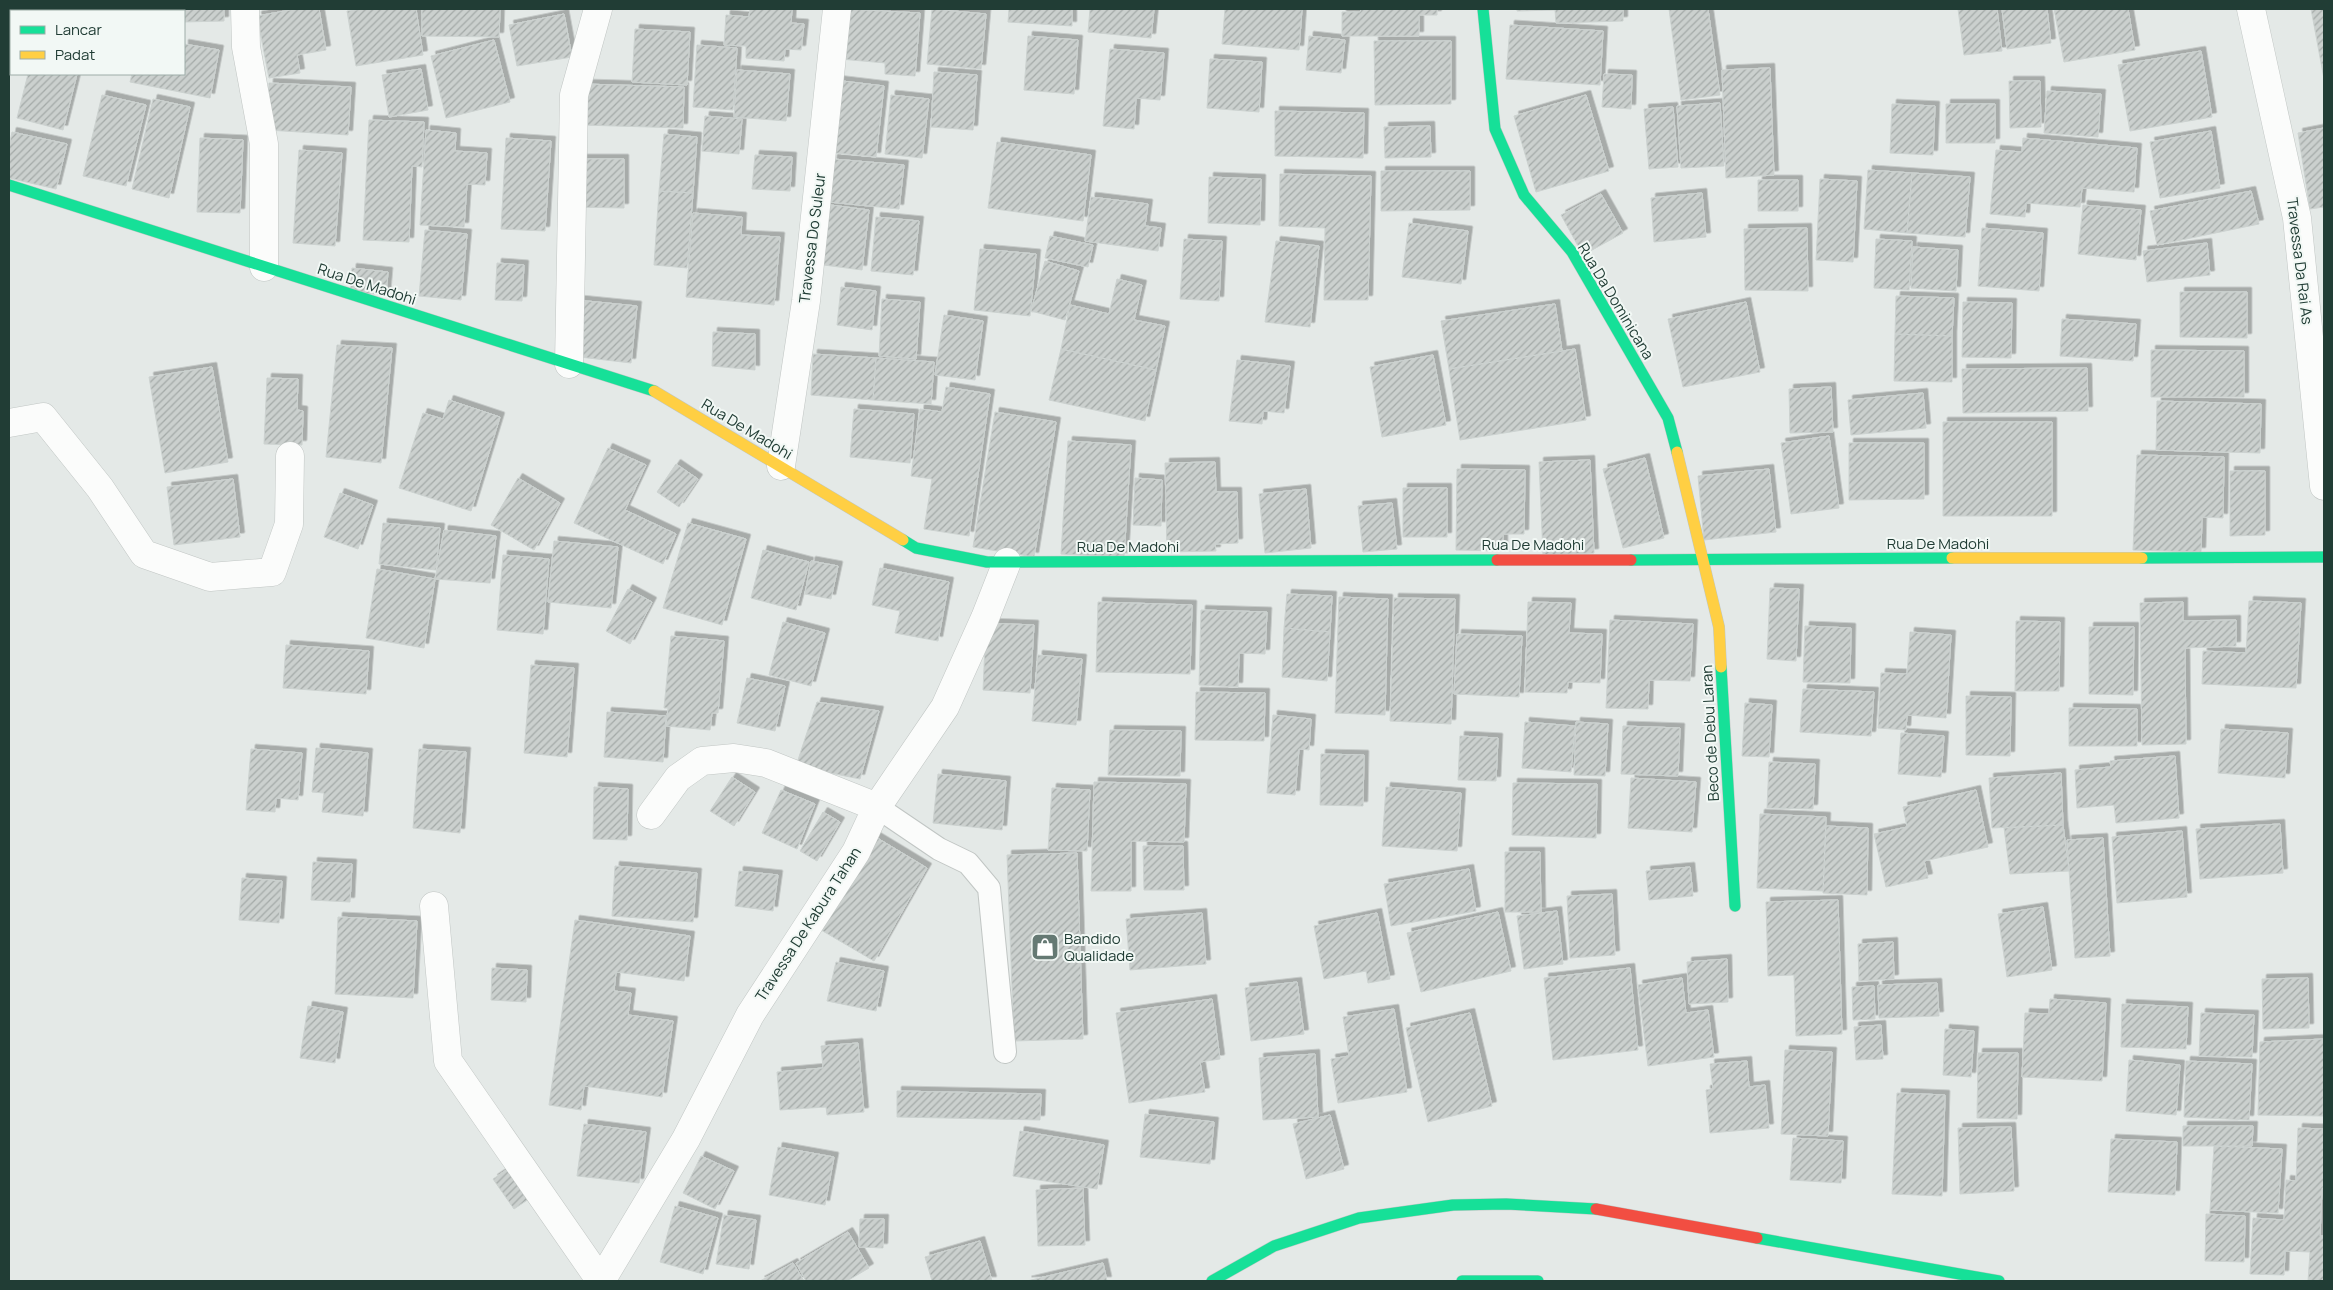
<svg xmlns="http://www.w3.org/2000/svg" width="2333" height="1290" viewBox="0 0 2333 1290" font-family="Manrope,sans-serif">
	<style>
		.building { fill: url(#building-hatch); stroke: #ccd2d0; filter: url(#shadow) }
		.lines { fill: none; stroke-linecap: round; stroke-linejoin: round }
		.lane-casing { stroke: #c1c6c4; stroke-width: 24 }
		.street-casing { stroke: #c1c6c4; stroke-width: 29 }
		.fast-casing { stroke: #bfc7c4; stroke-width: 12 }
		.slow-casing { stroke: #bfc7c4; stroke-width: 12 }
		.jam-casing { stroke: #bfc7c4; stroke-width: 12 }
		.lane { stroke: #fbfcfb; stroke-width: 22 }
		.street { stroke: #fbfcfb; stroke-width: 28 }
		.fast { stroke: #16e098; stroke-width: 11 }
		.slow { stroke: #ffcf43; stroke-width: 11 }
		.jam { stroke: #f24e42; stroke-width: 11 }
		.labels { text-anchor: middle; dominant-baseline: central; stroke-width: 4; stroke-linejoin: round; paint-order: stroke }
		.street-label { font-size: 15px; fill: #213d35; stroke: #f2f8f5 }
		.poi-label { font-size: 15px; fill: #213d35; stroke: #f2f8f5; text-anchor: start }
	</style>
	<defs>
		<pattern id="building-hatch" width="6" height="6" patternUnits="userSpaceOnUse" patternTransform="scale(1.25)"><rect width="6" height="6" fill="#cbd0ce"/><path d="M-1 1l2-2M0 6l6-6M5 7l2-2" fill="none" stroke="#a4aaa8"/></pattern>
		<filter id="shadow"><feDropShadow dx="4.5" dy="-4.5" stdDeviation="0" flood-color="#0004"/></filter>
	</defs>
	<rect width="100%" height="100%" fill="#e4e9e7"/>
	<!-- building -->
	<path class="building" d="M9 9H16L15 11H11L9 37Z
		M173 9H224V21L184 22V11H173Z
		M296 9H319L326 50 297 55 300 73 269 78 257 16Z
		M365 9H416L423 55 356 66 347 11Z
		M422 9H500L499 37 422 36Z
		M750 9H792L791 23 804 24 801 50 785 49 784 61 746 58V46L724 45 726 15 749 17Z
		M844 9 920 13 915 76 885 74V63L840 59Z
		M932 9 986 14 981 69 927 64Z
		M1009 9H1072V26L1008 22Z
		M1090 9H1154L1151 38 1088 32Z
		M1225 9H1302L1299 50 1222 44Z
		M1361 9H1437V15H1419V36H1342V12H1360Z
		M1517 9H1623V21L1556 23 1555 10 1517 11Z
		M1669 9H1708L1720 95 1681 100Z
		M1958 9H1997L2002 51 1964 55Z
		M2002 9H2047L2051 43 2007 49Z
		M2054 9H2128L2135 50 2064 62Z
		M2311 9H2324V79Z
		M564 14 572 57 517 66 509 25Z
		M1510 25 1603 31 1600 85 1506 79Z
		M635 29 690 32 687 85 632 82Z
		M1028 36 1078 40 1074 94 1024 90Z
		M1309 36 1345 40 1341 73 1306 70Z
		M494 40 510 102 446 118 431 56Z
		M1374 41H1451V104L1375 105Z
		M184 44 219 50 210 98 130 82 132 74H184Z
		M697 45 737 48 733 110 693 107Z
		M1110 49 1164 53 1160 100 1136 98 1134 129 1103 126Z
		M2201 51 2212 117 2130 131 2118 65Z
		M1210 59 1262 62 1259 112 1207 108Z
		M1770 68 1774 175 1726 178 1722 70Z
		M421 69 428 110 389 117 382 75Z
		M737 70 790 74 786 121 734 117Z
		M934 72 977 75 973 130 931 127Z
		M28 74H77L63 130 17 118Z
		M1604 74 1632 75 1631 109 1602 107Z
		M834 80 884 86 876 157 826 152Z
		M2009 81H2040L2041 127 2010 128Z
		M269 83 351 87 348 135 267 130Z
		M583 84 684 87 683 128 581 125Z
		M2047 91 2101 94 2098 137 2044 133Z
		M102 95 146 105 126 186 83 176Z
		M891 95 929 99 922 158 885 154Z
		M1586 95 1609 171 1536 192 1514 116Z
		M153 99 190 107 169 198 132 189Z
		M1720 103 1724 166 1681 168 1677 106Z
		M1892 104 1935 106 1933 155 1890 153Z
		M1946 104H1995V143H1946Z
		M1673 107 1678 167 1649 169 1644 109Z
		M1275 111 1364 113 1363 158 1275 156Z
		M705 116 742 119 739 154 702 151Z
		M369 120 424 122 422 167 412 166 409 242 363 240Z
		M1430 126 1431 157 1385 158 1384 127Z
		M2324 128V207L2310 209 2298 133Z
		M426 130 456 133 455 151 487 153 485 185 467 184 464 227 420 225Z
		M2211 131 2220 188 2160 198 2150 142Z
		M12 132 67 144 56 189 9 178V147Z
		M664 134 697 137 693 193 659 191Z
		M200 138 243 140 240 213 197 212Z
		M506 138 551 141 545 231 501 229Z
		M2023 138 2137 148 2134 192 2082 188 2080 207 2026 203 2025 217 1990 214 1996 150 2022 152Z
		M997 142 1091 155 1083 221 988 208Z
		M299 150 342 153 335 246 293 243Z
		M755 155 792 157 790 191 752 189Z
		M573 159H624V208L571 207Z
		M833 159 904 165 899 209 829 202Z
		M1868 170 1912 173 1907 233 1864 229Z
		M1381 171H1470V210L1381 211Z
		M1912 173 1970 177 1965 237 1907 233Z
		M1280 174 1371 176 1368 300H1324L1325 228 1279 226Z
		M1209 177 1261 179 1260 225 1208 223Z
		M1820 179 1857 181 1853 262 1816 260Z
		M1758 180H1798V211H1758Z
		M659 191 693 193 687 268 654 265Z
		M2251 191 2259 224 2157 245 2150 211Z
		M1702 193 1706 237 1654 242 1651 198Z
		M1601 194 1623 233 1583 255 1561 215Z
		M1091 197 1148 204 1145 226 1161 228 1158 251 1085 241Z
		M823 204 869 210 862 270 816 264Z
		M2083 205 2141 210 2136 260 2078 254Z
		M693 213 742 217 741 235 780 237 774 305 686 297Z
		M876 217 919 221 913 275 871 271Z
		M1409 223 1468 231 1461 284 1402 277Z
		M1807 228 1808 291 1745 290 1744 229Z
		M1982 228 2043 233 2039 291 1978 286Z
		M425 230 467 234 461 300 419 296Z
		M1050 236 1093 245 1088 267 1045 258Z
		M1184 239 1222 241 1219 301 1180 299Z
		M1876 239 1912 241 1909 290 1874 288Z
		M1276 241 1319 246 1310 327 1265 322Z
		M2207 243 2210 275 2147 282 2143 251Z
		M1913 247 1958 250 1956 291 1911 288Z
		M980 249 1036 254 1030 316 974 310Z
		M1045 261 1079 271 1065 320 1031 311Z
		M497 263 524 265 522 301 495 300Z
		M352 268 388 272 386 295 350 292Z
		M1117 279 1142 285 1134 320 1165 326 1156 370 1061 349 1070 305 1109 314Z
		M841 287 876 291 872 330 837 325Z
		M2180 292H2247V338L2180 337Z
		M1896 296 1954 298 1952 336 1895 334Z
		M882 299 920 302 916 359 879 356Z
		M577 300 637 306 631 363 571 356Z
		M1746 302 1760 372 1683 387 1668 319Z
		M1963 302 2012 303 2011 358 1962 357Z
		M1555 304 1562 351 1449 369 1441 321Z
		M944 315 983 321 975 380 935 375Z
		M2062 319 2136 324 2133 361 2060 356Z
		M713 332 755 334V370L712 366Z
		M1895 334 1952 336V382L1894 381Z
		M337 345 392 348 381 463 326 457Z
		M1061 349 1156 370 1145 421 1049 400Z
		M1575 349 1586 420 1460 440 1449 369Z
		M2151 350 2244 351V397H2151Z
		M813 354 876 358 873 400 811 395Z
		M1433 355 1446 425 1382 437 1370 367Z
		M876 358 934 362 931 404 873 400Z
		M1237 360 1290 366 1284 413 1263 411 1262 424 1229 421Z
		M212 367 228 462 165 473 149 377Z
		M2087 368 2088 411 1963 413 1962 369Z
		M267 378 298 379 297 410 303 411 302 445 264 444Z
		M946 387 990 394 969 536 924 529 932 479 911 476 920 409 942 412Z
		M1831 387 1833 432 1790 433 1789 389Z
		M1923 393 1926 428 1851 435 1848 400Z
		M449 400 500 417 471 511 399 488 423 413 443 419Z
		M2157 401 2261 404 2260 453 2156 450Z
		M854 409 914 414 910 463 850 457Z
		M995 412 1056 422 1034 557 973 547Z
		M1943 422H2052V516H1943Z
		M1829 436 1839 508 1791 514 1781 443Z
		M1068 441 1131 445 1124 557 1061 554Z
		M1849 443H1924V499L1849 500Z
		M608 448 646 465 625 510 676 534 663 564 574 523Z
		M2137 455 2224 457 2223 518 2202 517 2201 552 2133 550Z
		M1645 458 1664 538 1623 548 1603 469Z
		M1590 460 1594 553 1543 555 1539 462Z
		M1215 462 1216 492H1237L1238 543 1215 544 1216 551 1167 552 1165 463Z
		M676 464 698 479 679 507 657 492Z
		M1457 469 1525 470 1524 534H1503V551L1456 550Z
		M1769 469 1776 532 1704 540 1698 476Z
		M2230 471H2265V535L2230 536Z
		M518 478 560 503 534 550 491 525Z
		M1135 478 1162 480 1161 526 1133 525Z
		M233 479 240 537 174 545 167 487Z
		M1403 488H1447V537H1403Z
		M1306 489 1311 548 1265 553 1259 494Z
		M340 493 373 505 358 549 324 537Z
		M1392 503 1397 549 1363 552 1358 506Z
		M383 523 440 528 436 570 379 564Z
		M688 523 746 539 722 625 663 608Z
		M444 530 496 536 490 583 435 579Z
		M554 541 618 547 611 608 548 602Z
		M763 550 809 562 796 610 751 598Z
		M503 555 549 559 543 634 497 630Z
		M811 561 838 566 831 599 805 594Z
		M880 568 949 582 938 641 895 633 900 611 872 605Z
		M377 569 435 579 424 648 366 638Z
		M1770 588 1799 589 1796 661 1767 659Z
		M628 589 652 602 630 644 606 631Z
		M1287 594 1332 596 1330 632 1284 628Z
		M1339 597 1388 599 1385 715 1335 713Z
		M1394 598 1455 599 1451 724 1390 721Z
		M2249 601 2301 603 2296 688 2202 684 2203 651 2246 653Z
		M1098 602 1192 605 1190 674 1096 672Z
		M1528 602 1571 603 1569 633 1602 634 1600 683 1568 682 1567 693 1525 692Z
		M2183 602V621L2236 620V646L2185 648 2186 744 2142 745 2140 603Z
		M1201 610 1267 612 1265 654 1239 653 1238 687 1199 685Z
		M1610 620 1693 624 1690 681 1649 680 1648 709 1606 708Z
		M2016 621 2060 622 2059 691H2015Z
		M783 622 825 633 811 686 769 675Z
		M986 623 1034 625 1030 693 983 690Z
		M1805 626 1851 628 1850 683 1803 682Z
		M2089 627H2134L2133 695 2089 694Z
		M1284 628 1330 632 1327 681 1282 677Z
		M1910 632 1951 635 1946 718 1907 715 1906 730 1878 728 1881 673 1907 674Z
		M1457 634 1522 636 1519 697 1454 694Z
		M671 636 724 641 718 713H712L710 730 666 726 668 708H664Z
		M286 645 369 651 366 694 283 688Z
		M1038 655 1082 659 1076 725 1032 721Z
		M531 665 574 668 567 757 524 753Z
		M747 678 785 686 775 731 737 723Z
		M1803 689 1874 692 1871 736 1800 732Z
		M1196 692 1265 693 1264 741 1195 740Z
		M1966 696 2011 697 2010 756 1966 755Z
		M817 702 879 711 860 779 796 766Z
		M1745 703 1772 705 1769 757 1742 756Z
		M2069 708 2137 709V746H2069Z
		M607 712 666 716 663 762 604 757Z
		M1273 715 1311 719 1309 750 1299 749 1295 795 1267 793Z
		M1525 722 1575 726 1571 772 1522 768Z
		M1576 722 1608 724 1605 776 1574 775Z
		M1623 726 1680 728 1678 776 1621 774Z
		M2221 729 2288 733 2285 778 2218 773Z
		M1110 730 1181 731 1180 776 1108 775Z
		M1901 733 1944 736 1941 777 1898 774Z
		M1460 736 1498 738 1496 781 1458 780Z
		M316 748 368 753 363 816 322 812 324 793 312 792Z
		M251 749 302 753 298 800 276 798 275 812 246 810Z
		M419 749 466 752 460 833 413 828Z
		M1321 754 1364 755 1363 806 1320 805Z
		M2175 756 2179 818 2116 823 2114 805 2077 808 2075 770 2111 767 2110 761Z
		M1769 762 1815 764 1813 809 1767 808Z
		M2061 773 2063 825 1992 828 1989 778Z
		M938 774 1006 781 1002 830 933 823Z
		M732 777 755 792 734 826 710 811Z
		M1631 778 1696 782 1692 832 1628 828Z
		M1094 782 1186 784 1184 842 1131 841V891H1091Z
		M1513 783 1597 784 1596 838 1512 835Z
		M594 787 628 789 627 840 593 839Z
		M1386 787 1461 793 1457 851 1382 846Z
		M1052 788 1090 790 1087 851 1048 850Z
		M781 790 815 804 797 849 762 833Z
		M1976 790 1988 847 1924 861 1928 878 1886 887 1874 834 1907 827 1903 807Z
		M823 812 840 822 817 861 800 851Z
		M1760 814 1826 817 1823 891 1757 888Z
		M2280 824 2283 873 2200 879 2196 829Z
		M2063 825 2069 871 2010 874 2004 828Z
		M1826 826 1868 828 1867 895 1823 893Z
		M2182 831 2187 897 2117 903 2112 837Z
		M874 836 927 868 874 961 821 930Z
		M2103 838 2110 956 2075 958 2067 840Z
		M1143 846H1183L1184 890H1144Z
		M1505 852H1540L1541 912H1505Z
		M1077 853 1083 1039 1014 1041 1007 855Z
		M313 862 352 864 350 902 311 900Z
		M615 866 697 873 693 922 612 916Z
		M1690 867 1693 896 1649 900 1646 871Z
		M1469 869 1476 911 1391 926 1384 884Z
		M739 871 778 875 773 911 735 906Z
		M242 878 282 881 279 923 239 920Z
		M1612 894 1615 955 1570 958 1567 896Z
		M1838 900 1842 1034 1796 1036 1794 975 1768 976 1766 902Z
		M2043 907 2052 970 2007 977 1998 914Z
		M1557 911 1563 964 1524 969 1517 916Z
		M1498 912 1511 971 1421 992 1407 933Z
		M1202 913 1206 964 1130 970 1126 919Z
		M1377 913 1390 979 1368 983 1366 971 1324 979 1314 926Z
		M338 917 417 921 413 998 335 994Z
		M575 920 690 936 684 981 616 972 614 991 631 993 628 1015 673 1021 662 1097 584 1086 581 1110 549 1105Z
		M1893 942 1894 979 1859 981 1858 944Z
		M1727 959 1728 1002 1689 1004 1687 962Z
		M836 962 884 971 876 1011 827 1001Z
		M492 968 527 970 526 1002 491 1000Z
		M1630 968 1638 1050 1553 1060 1544 978Z
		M1682 978 1686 1013 1708 1010 1714 1057 1648 1066 1638 985Z
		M2308 978 2309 1028 2263 1029 2262 979Z
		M1297 982 1304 1034 1251 1041 1245 988Z
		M1937 983 1939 1016 1879 1018 1878 985Z
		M1874 986 1875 1019 1853 1020 1852 987Z
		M1212 999 1220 1059 1200 1062 1205 1092 1129 1103 1116 1013Z
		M2050 999 2106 1003 2102 1081 2022 1077 2025 1013 2049 1014Z
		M2122 1004 2188 1007 2186 1049 2121 1047Z
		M308 1006 343 1012 335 1063 300 1058Z
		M1394 1009 1407 1092 1338 1103 1331 1059 1349 1056 1343 1017Z
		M1470 1013 1492 1106 1428 1122 1406 1028Z
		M2201 1013 2254 1015 2252 1057 2199 1056Z
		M1881 1025 1883 1059 1856 1060 1854 1027Z
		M1945 1029 1974 1031 1971 1077 1943 1075Z
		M2324 1039 2323 1116 2258 1115 2260 1042Z
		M858 1043 864 1112 827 1115 826 1107 780 1110 777 1072 823 1068 821 1046Z
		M1785 1050 1832 1052 1828 1136 1781 1134Z
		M1978 1053H2018L2017 1119 1977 1118Z
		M1315 1054 1318 1117 1263 1120 1259 1058Z
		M2129 1060 2180 1065 2176 1115 2126 1111Z
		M1747 1061 1749 1087 1765 1085 1769 1128 1710 1133 1706 1090 1713 1089 1710 1064Z
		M2186 1061 2252 1064 2249 1120 2184 1117Z
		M897 1091 1041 1094 1040 1120 897 1117Z
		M1897 1093 1945 1095 1942 1196 1892 1194Z
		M1145 1114 1214 1122 1210 1164 1140 1157Z
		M1330 1115 1344 1169 1306 1179 1293 1124Z
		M584 1124 646 1132 639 1183 577 1176Z
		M2183 1126H2253L2252 1146H2183Z
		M2011 1127 2014 1191 1960 1194 1958 1128Z
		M2298 1128 2324 1129V1188H2322L2320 1236H2324V1281H2308L2310 1252 2285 1251 2284 1275 2250 1274 2253 1218 2284 1220 2286 1180 2296 1181Z
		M1020 1131 1104 1145 1097 1189 1013 1176Z
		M1793 1138 1843 1141 1841 1183 1790 1180Z
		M2111 1139 2177 1142 2175 1195 2108 1192Z
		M2214 1146 2282 1149 2278 1213 2210 1210Z
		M778 1147 834 1157 825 1205 769 1195Z
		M701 1156 734 1171 715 1209 683 1193Z
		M517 1163 538 1193 514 1209 493 1179Z
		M1083 1188 1085 1245 1038 1246 1036 1190Z
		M675 1206 718 1218 703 1274 660 1262Z
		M2206 1214 2245 1216 2244 1262 2205 1261Z
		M724 1215 756 1220 749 1269 716 1264Z
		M860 1219H884L883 1248 859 1247Z
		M848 1232 869 1268 847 1281H806L796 1263Z
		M980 1241 992 1281H932L925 1257Z
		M793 1263 804 1281H760Z
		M1103 1263 1107 1281H1027Z"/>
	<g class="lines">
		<defs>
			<path id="lane" d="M877 807 939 849 968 863 989 888 1005 1052"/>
			<path id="street" d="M245 9 246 47 264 144V267
				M2251 9 2297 218 2324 486
				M569 364 574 95 598 9
				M9 423 43 417 100 488 144 554 210 577 272 572 289 524 290 456
				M781 466 806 301 837 9
				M651 815 678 778 702 761 734 758 766 763 877 807
				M434 906 448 1061 600 1280
				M601 1281 686 1139 750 1015 856 852 877 807 945 707 985 618 1007 562"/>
			<path id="fast" d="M1483 9 1495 129 1524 195 1572 252 1668 418 1677 452
				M9 185 654 391
				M903 540 916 548 987 562 1497 560
				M2142 558 2324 557
				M1631 560 1952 558
				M1721 667 1735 906
				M1757 1238 1999 1281
				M1212 1281 1274 1246 1359 1218 1453 1205 1506 1204 1596 1209
				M1462 1281H1538"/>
			<path id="slow" d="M654 391 903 540
				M1677 452 1719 627 1721 667
				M1952 558H2142"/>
			<path id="jam" d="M1497 560H1631
				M1596 1209 1757 1238"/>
		</defs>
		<!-- lane casing -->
		<use href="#lane" class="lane-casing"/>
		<!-- street casing -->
		<use href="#street" class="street-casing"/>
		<!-- fast casing -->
		<use href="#fast" class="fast-casing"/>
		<!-- slow casing -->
		<use href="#slow" class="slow-casing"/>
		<!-- jam casing -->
		<use href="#jam" class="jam-casing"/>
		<!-- lane -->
		<use href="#lane" class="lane"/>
		<!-- street -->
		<use href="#street" class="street"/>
		<!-- fast -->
		<use href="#fast" class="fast"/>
		<!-- slow -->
		<use href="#slow" class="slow"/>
		<!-- jam -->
		<use href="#jam" class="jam"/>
	</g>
	<!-- icons -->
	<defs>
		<symbol id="shop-square" viewBox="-11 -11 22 22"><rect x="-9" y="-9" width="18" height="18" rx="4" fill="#657973" stroke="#f2f8f5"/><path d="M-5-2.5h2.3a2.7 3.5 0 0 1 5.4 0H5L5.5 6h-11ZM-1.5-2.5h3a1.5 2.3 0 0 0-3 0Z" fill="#fff"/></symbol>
	</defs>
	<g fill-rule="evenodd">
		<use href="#shop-square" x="1029" y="931" width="32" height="32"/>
	</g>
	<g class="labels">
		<!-- street labels -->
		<g class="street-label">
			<text transform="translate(812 238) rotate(-83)">Travessa Do Suleur</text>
			<text transform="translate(2300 261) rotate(83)">Travessa Da Rai As</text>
			<text transform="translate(367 284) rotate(18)">Rua De Madohi</text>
			<text transform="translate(1616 301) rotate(59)">Rua Da Dominicana</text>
			<text transform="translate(747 429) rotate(31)">Rua De Madohi</text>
			<text x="1938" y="543">Rua De Madohi</text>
			<text x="1533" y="544">Rua De Madohi</text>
			<text x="1128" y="546">Rua De Madohi</text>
			<text transform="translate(1710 733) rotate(-93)">Beco de Debu Laran</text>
			<text transform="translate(808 924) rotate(-57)">Travessa De Kabura Tahan</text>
		</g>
		<!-- poi labels -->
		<g class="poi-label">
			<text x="1064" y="938">Bandido<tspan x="1064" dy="17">Qualidade</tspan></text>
		</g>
	</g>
	<!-- border -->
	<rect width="2333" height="1290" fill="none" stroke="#213d35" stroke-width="20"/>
	<!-- legend -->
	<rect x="10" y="10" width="175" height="65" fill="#f2f8f5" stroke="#9eada8"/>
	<rect x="20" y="26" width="25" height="8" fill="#16e098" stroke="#9eada8"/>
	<text x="55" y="35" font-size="15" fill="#213d35">Lancar</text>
	<rect x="20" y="51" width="25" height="8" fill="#ffcf43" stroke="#9eada8"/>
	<text x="55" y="60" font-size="15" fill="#213d35">Padat</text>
</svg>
